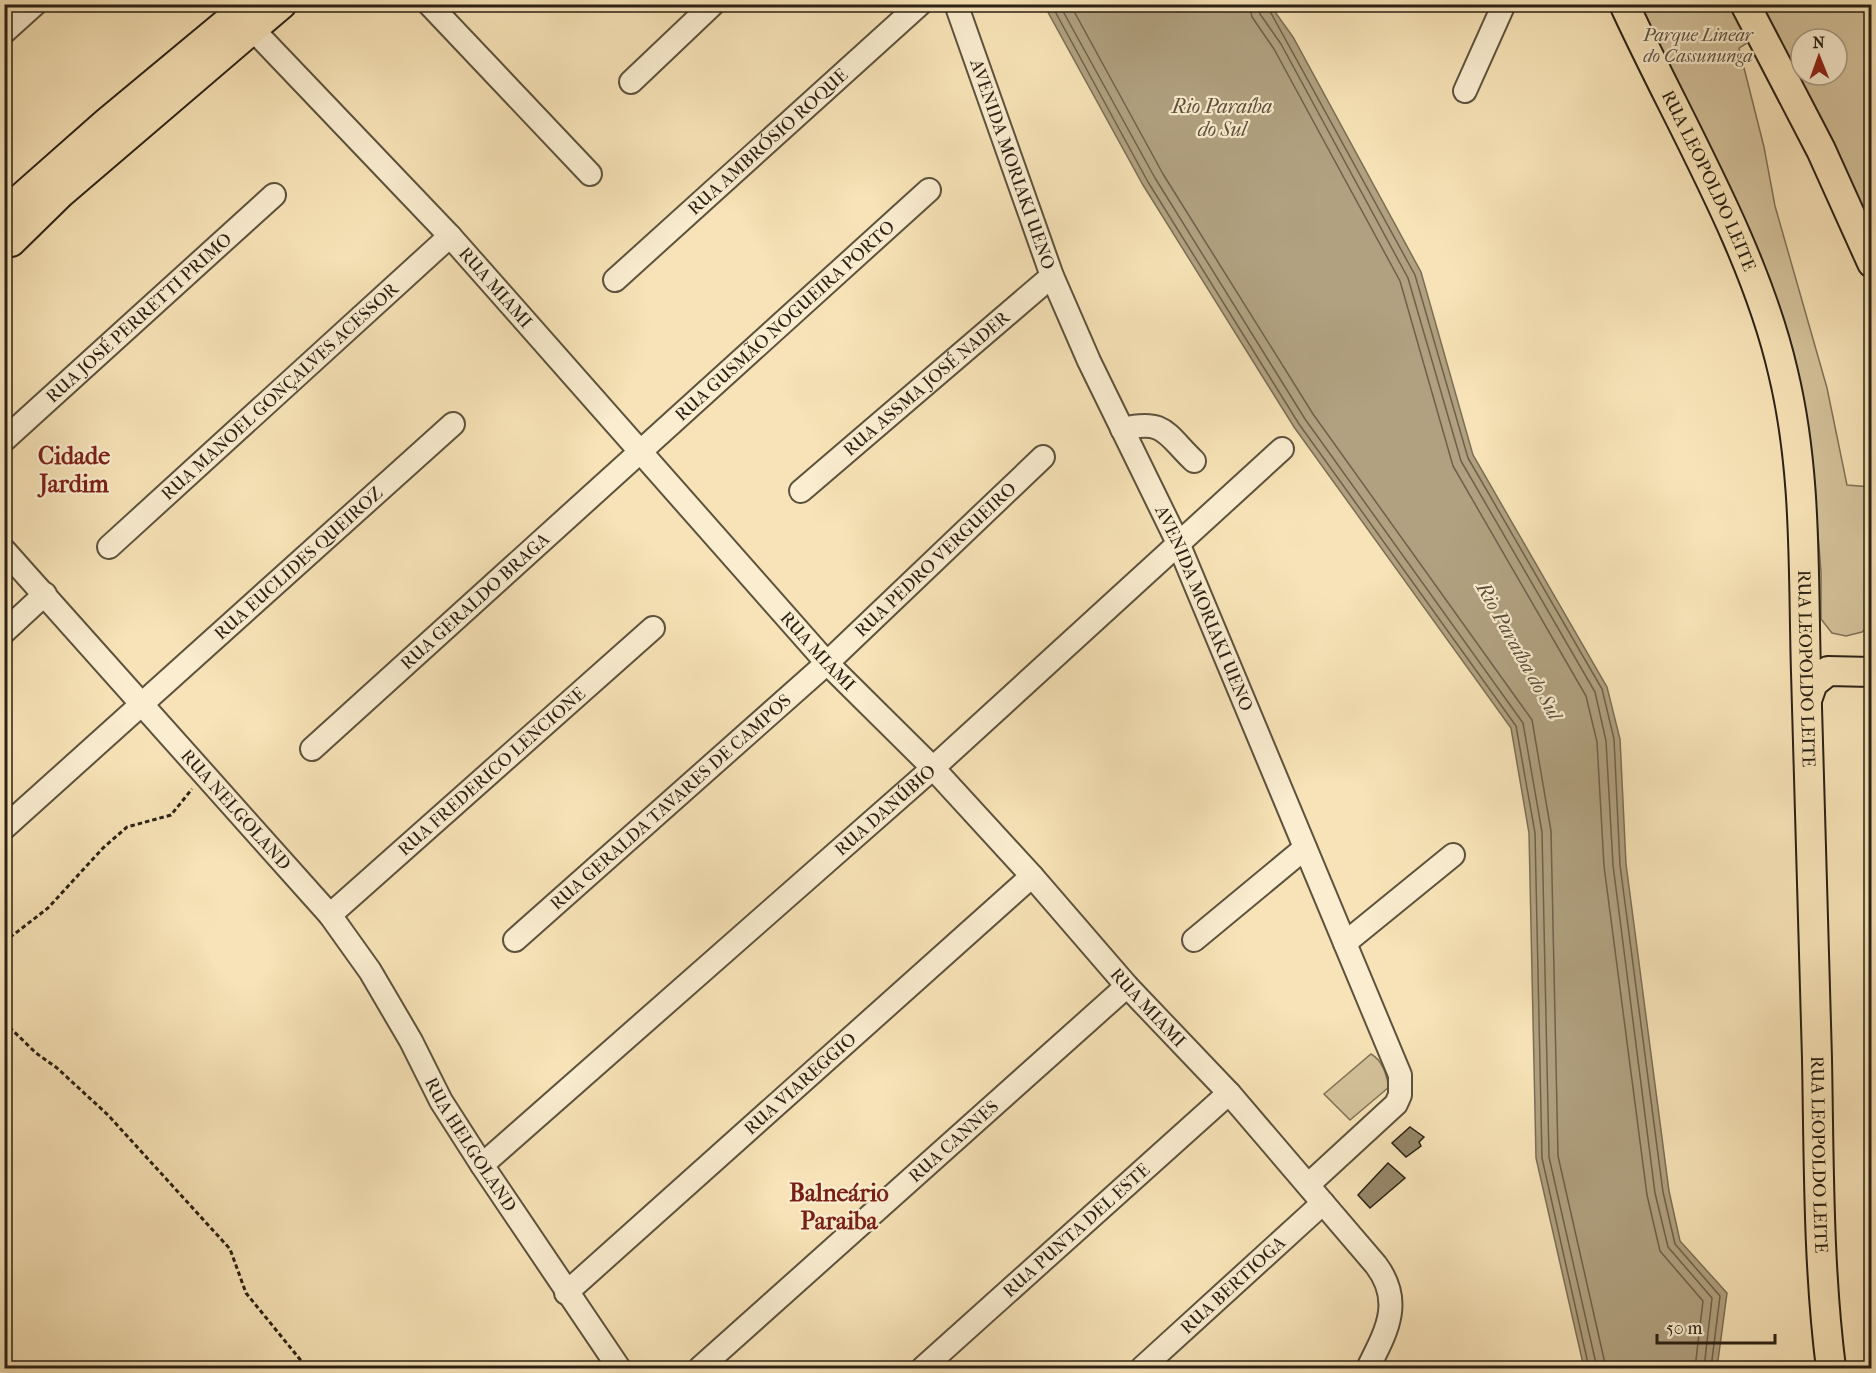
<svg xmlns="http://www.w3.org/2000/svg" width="1876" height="1373" viewBox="0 0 1876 1373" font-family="'IM FELL French Canon',serif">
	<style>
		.green { fill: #d4c29b; stroke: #7f7258; stroke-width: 1.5; fill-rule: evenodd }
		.water { fill: #b1a180; stroke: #7b6e55; stroke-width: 1.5 }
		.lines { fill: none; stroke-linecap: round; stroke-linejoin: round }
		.shore { stroke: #6e614a; stroke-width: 1.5 }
		.building { fill: #958669; stroke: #2a2115; stroke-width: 1.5 }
		.minor-casing { stroke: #5d523e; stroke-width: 26 }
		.major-casing { stroke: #2a2115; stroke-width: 32 }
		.path { stroke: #2a2115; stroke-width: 3; stroke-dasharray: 4.5 3; stroke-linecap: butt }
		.minor { stroke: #faedd0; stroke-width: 22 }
		.major { stroke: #f7e3b7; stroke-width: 28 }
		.labels { text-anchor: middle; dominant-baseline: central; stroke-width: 4.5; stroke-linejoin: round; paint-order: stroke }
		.park-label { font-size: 18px; font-style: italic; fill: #5d513d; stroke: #faedd0 }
		.street-label { font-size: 18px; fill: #2a2115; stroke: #faedd0 }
		.water-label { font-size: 20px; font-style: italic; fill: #594e3a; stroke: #faedd0 }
		.district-label { font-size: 24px; font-weight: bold; fill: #7a1f14; stroke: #faedd0 }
	</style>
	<rect width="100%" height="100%" fill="#f7e3b7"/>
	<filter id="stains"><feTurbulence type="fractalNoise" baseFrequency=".00333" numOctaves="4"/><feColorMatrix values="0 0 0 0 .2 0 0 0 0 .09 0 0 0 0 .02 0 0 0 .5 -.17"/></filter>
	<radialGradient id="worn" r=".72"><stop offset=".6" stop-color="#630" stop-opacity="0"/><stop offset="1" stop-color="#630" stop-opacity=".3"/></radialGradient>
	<!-- green -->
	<path class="green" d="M1634 5H1731L1755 38 1739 48 1764 147 1775 206 1827 388 1847 485 1871 487V623L1862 632 1846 636 1832 633 1821 619V572L1812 461Z
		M1745 5H1871V270ZM1801 39H1837V75H1801Z
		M1371 1054C1383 1061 1386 1074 1389 1087L1350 1120 1324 1094Z"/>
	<!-- water -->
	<path class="water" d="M1044 5H1270L1293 37 1421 272 1473 455 1607 687 1620 739 1626 864 1669 1191 1680 1241 1727 1293 1717 1368H1584L1536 1158 1529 833 1511 728 1294 427 1143 185Z"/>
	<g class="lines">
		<!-- shore -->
		<path class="shore" d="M1051 4 1148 182 1299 424 1516 726 1535 833 1542 1158 1589 1368
			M1059 4 1155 178 1305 419 1523 723 1542 832 1549 1157 1597 1368
			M1070 4 1163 174 1313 414 1532 720 1551 831 1558 1156 1606 1368
			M1249 4 1252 17 1274 49 1400 281 1453 466 1586 696 1597 742 1604 866 1647 1195 1660 1251 1703 1301 1695 1368
			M1258 4 1260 14 1281 44 1408 278 1461 461 1595 692 1606 741 1613 865 1655 1193 1668 1247 1712 1298 1704 1368
			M1266 4 1415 275 1468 458 1602 689 1614 739 1620 865 1663 1192 1675 1244 1720 1296 1711 1368"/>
	</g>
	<!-- building -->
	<path class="building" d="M1410 1127 1424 1137 1419 1142 1421 1146 1406 1157 1392 1143Z
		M1388 1163 1405 1178 1370 1208 1358 1195Z"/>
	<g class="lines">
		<defs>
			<g id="minor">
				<path d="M429 4 590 174"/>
				<path id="s1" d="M956 4 1052 276 1089 361 1178 543 1400 1075V1095L1396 1104 1308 1185"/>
				<path id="s2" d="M242 18 450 236 827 663 933 768 1032 876 1127 986 1229 1093 1376 1265C1404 1302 1386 1332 1368 1368"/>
				<path d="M4 32 35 4"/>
				<path d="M631 82 713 4"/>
				<path d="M1465 91 1504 4"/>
				<path id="s3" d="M615 280 920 4"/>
				<path d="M1122 429C1165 419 1165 433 1194 461"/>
				<path id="s4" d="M4 440 274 195"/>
				<path id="s5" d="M801 491 1052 276"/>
				<path id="s6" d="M109 547 450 236"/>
				<path id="s7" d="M4 550 330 915 370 971 411 1041 441 1101 482 1165 619 1368"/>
				<path d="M4 632 45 594"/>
				<path id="s8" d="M312 749 929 190"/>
				<path id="s9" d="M4 828 453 424"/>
				<path id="s10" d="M330 915 653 628"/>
				<path id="s11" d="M515 940 827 663 1043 457"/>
				<path d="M1194 940 1305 848"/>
				<path d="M1345 943 1453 855"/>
				<path id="s12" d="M482 1165 933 768 1282 449"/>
				<path id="s13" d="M566 1293 1032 876"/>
				<path id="s14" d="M700 1368 1127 986"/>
				<path id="s15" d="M923 1368 1229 1093"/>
				<path id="s16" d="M1142 1368 1323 1203"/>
			</g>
			<g id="major">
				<path id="s17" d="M1624 4C1678 122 1754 246 1783 372 1807 471 1803 571 1806 672 1810 801 1814 930 1817 1059 1819 1162 1818 1266 1831 1368"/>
				<path d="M1745 4 1821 150 1872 263"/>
				<path d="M4 213 107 122 249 4"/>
				<path d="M4 235 11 242 61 193 282 4"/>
				<path d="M1807 700 1813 683 1828 671 1872 672"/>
			</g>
		</defs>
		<!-- minor casing -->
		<use href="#minor" class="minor-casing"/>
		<!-- major casing -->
		<use href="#major" class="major-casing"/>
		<!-- path -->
		<path class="path" d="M4 942 48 908 103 848 127 827 171 815 192 789
			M4 1022 36 1053 57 1068 108 1115 230 1249 246 1293 307 1368"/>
		<!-- minor -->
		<use href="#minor" class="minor"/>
		<!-- major -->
		<use href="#major" class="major"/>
	</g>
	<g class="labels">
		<!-- park labels -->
		<g class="park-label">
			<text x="1698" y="35">Parque Linear<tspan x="1698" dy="21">do Cassununga</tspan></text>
		</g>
		<!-- street labels -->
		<g class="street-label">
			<text stroke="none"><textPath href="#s3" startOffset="206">RUA AMBRÓSIO ROQUE</textPath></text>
			<text stroke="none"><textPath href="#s1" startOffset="170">AVENIDA MORIAKI UENO</textPath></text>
			<text stroke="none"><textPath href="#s17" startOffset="196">RUA LEOPOLDO LEITE</textPath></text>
			<text stroke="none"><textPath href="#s2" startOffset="370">RUA MIAMI</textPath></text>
			<text stroke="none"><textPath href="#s4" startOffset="182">RUA JOSÉ PERRETTI PRIMO</textPath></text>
			<text stroke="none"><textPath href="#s8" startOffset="638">RUA GUSMÃO NOGUEIRA PORTO</textPath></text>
			<text stroke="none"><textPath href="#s5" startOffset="165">RUA ASSMA JOSÉ NADER</textPath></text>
			<text stroke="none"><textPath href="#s6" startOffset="231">RUA MANOEL GONÇALVES ACESSOR</textPath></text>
			<text stroke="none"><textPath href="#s11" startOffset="567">RUA PEDRO VERGUEIRO</textPath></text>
			<text stroke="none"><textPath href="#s9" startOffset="396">RUA EUCLIDES QUEIROZ</textPath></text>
			<text stroke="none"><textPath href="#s8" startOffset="220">RUA GERALDO BRAGA</textPath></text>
			<text stroke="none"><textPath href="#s1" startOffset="654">AVENIDA MORIAKI UENO</textPath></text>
			<text stroke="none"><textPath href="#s2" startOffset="856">RUA MIAMI</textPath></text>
			<text stroke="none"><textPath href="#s17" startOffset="700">RUA LEOPOLDO LEITE</textPath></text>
			<text stroke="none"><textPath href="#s10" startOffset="216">RUA FREDERICO LENCIONE</textPath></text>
			<text stroke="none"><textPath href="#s11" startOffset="208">RUA GERALDA TAVARES DE CAMPOS</textPath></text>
			<text stroke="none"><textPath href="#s7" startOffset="348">RUA NELGOLAND</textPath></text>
			<text stroke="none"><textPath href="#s12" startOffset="537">RUA DANÚBIO</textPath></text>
			<text stroke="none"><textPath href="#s2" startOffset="1342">RUA MIAMI</textPath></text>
			<text stroke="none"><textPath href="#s13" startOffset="314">RUA VIAREGGIO</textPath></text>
			<text stroke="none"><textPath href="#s14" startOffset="340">RUA CANNES</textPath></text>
			<text stroke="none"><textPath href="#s7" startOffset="759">RUA HELGOLAND</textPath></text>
			<text stroke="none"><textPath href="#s17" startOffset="1186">RUA LEOPOLDO LEITE</textPath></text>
			<text stroke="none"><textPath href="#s15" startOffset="206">RUA PUNTA DEL ESTE</textPath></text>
			<text stroke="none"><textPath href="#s16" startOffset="123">RUA BERTIOGA</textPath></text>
		</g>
		<!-- water labels -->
		<g class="water-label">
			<text x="1222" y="106">Rio Paraíba<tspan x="1222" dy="23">do Sul</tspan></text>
			<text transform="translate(1519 651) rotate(61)">Rio Paraíba do Sul</text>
		</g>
		<!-- district labels -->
		<g class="district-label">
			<text x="74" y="456">Cidade<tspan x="74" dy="28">Jardim</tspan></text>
			<text x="839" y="1193">Balneário<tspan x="839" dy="28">Paraiba</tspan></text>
		</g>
	</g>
	<!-- margin -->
	<rect width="1876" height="1373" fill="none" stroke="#f7e3b7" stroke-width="24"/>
	<rect x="6" y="6" width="1864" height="1361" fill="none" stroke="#2a2115" stroke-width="3"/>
	<rect x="12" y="12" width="1852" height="1349" fill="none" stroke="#2a2115" stroke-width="1.5"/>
	<!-- north arrow -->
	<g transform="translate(1819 57) rotate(359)"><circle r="28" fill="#faedd0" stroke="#a79b85" stroke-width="1.5"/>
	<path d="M0-4.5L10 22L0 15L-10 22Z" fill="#8f2418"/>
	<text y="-9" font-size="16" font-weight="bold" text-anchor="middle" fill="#2a2115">N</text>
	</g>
	<!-- scale -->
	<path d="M1657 1334v9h118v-9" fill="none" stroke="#2a2115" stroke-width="3"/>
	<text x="1666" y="1334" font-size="18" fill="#2a2115" stroke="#faedd0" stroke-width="4.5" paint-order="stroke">50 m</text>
	<rect width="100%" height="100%" filter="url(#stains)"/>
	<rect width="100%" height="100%" fill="url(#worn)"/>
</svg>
